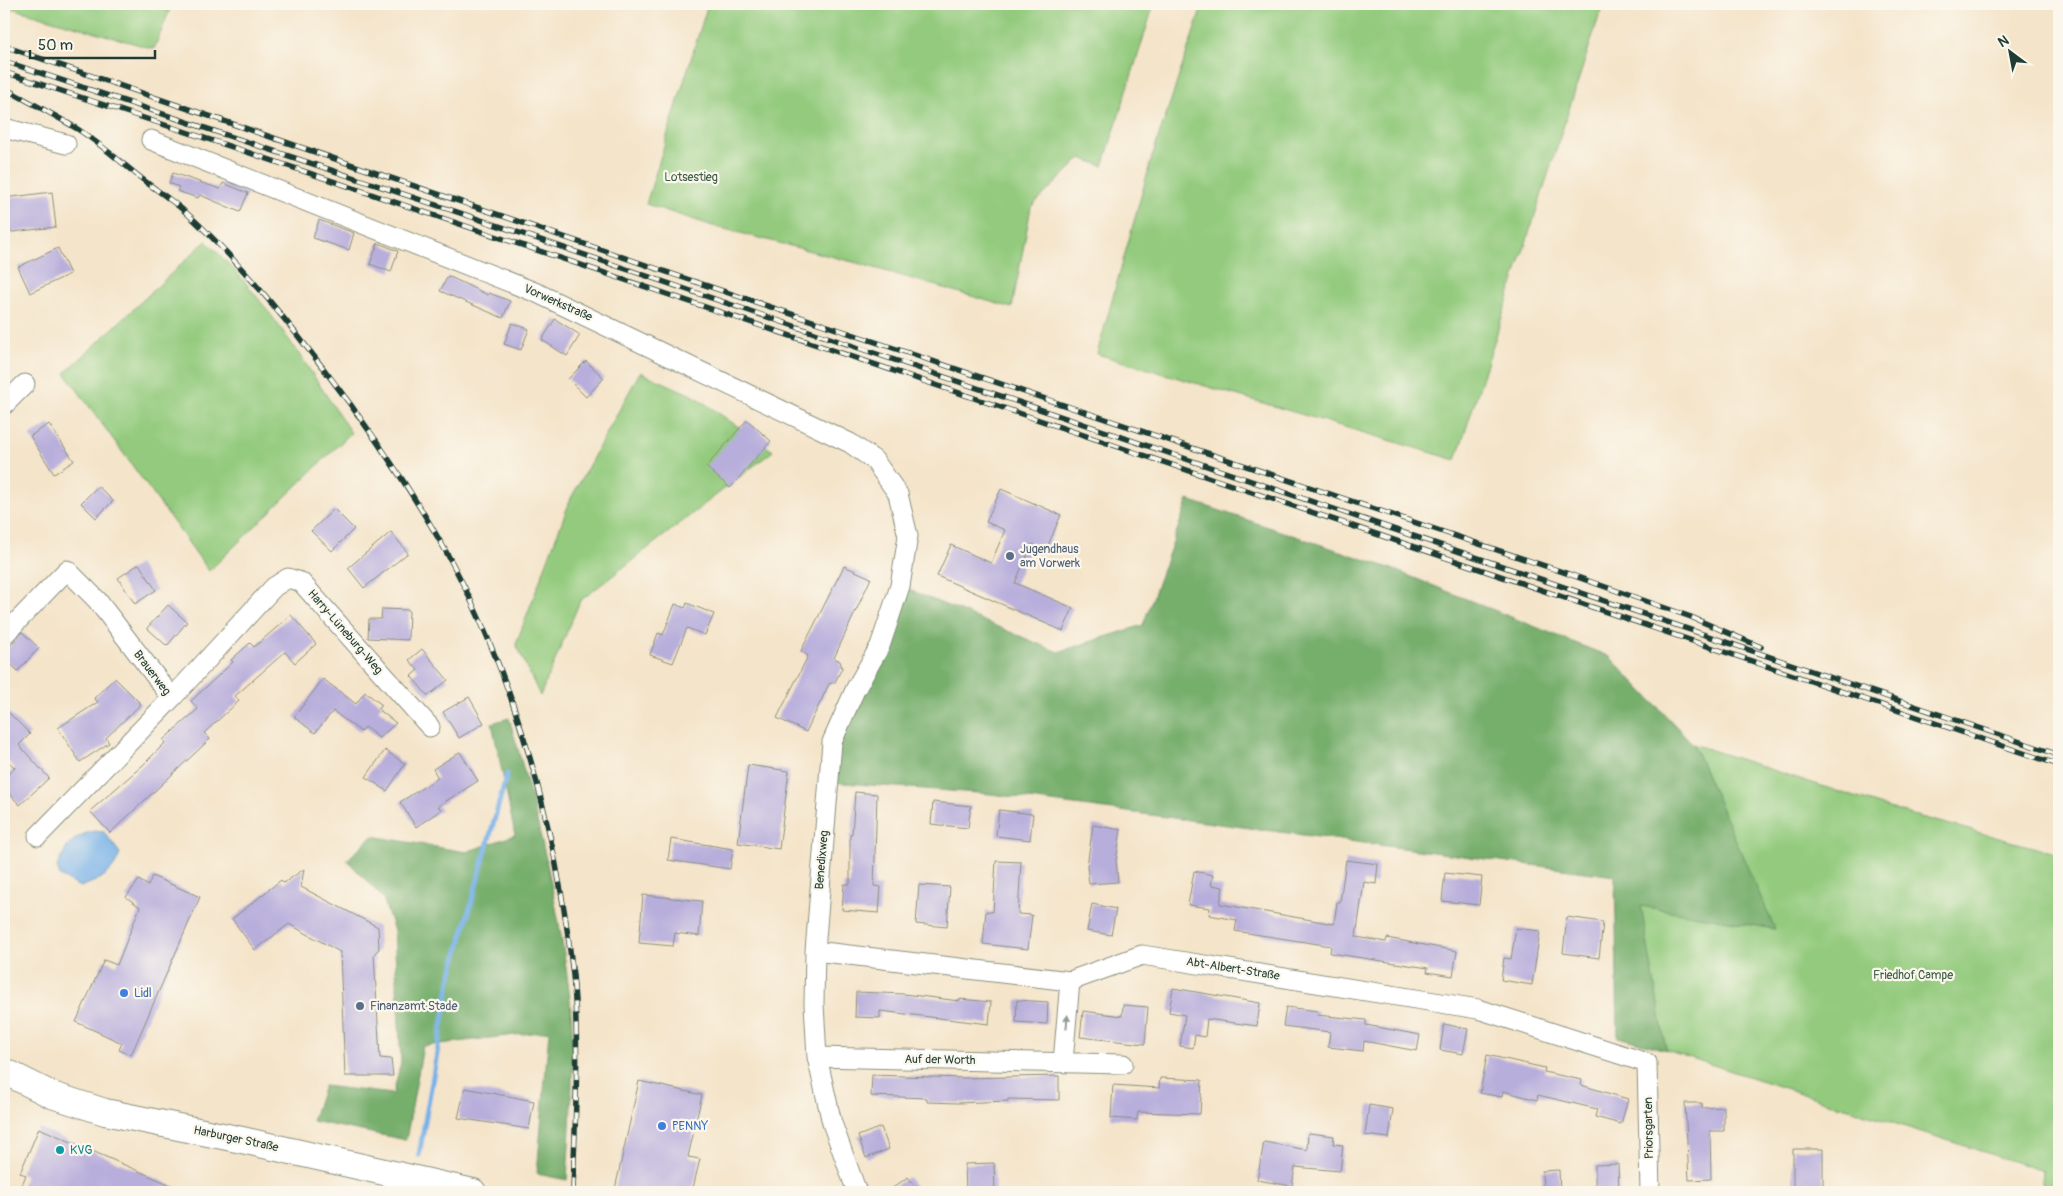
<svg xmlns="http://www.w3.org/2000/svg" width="2063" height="1196" viewBox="0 0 2063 1196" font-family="Pangolin,sans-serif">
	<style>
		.green { fill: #93ca7d; stroke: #598458 }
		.forest { fill: #76ae6c; stroke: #4a7650 }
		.water { fill: #77b1e8; stroke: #4b778e }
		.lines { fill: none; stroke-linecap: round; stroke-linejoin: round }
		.stream { stroke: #77b1e8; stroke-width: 5 }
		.building { fill: #b8aedc }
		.minor-casing { stroke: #8a907e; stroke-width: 21 }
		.secondary-casing { stroke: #8a907e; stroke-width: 28 }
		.minor { stroke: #fff; stroke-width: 19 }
		.secondary { stroke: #fff; stroke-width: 26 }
		.rail-casing { stroke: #1f3d34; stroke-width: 5.5 }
		.rail { stroke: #fbf7ec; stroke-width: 4; stroke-dasharray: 11; stroke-linecap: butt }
		.oneway { fill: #8f9e9a }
		.service-dot { fill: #5c6f8a; stroke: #fbf7ec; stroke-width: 2 }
		.shop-dot { fill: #3f7fe0; stroke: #fbf7ec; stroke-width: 2 }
		.culture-dot { fill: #0f9aa8; stroke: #fbf7ec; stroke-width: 2 }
		.labels { text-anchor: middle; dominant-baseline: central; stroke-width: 4.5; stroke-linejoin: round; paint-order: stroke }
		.park-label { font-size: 12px; fill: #3c6046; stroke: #fbf7ec }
		.street-label { font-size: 12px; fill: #1f3d34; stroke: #fbf7ec }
		.service-label { font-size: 12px; fill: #4e5e75; stroke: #fbf7ec; text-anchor: start }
		.shop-label { font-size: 12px; fill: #366cbe; stroke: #fbf7ec; text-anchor: start }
		.culture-label { font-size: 12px; fill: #0d838f; stroke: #fbf7ec; text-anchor: start }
	</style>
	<rect width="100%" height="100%" fill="#fbf7ec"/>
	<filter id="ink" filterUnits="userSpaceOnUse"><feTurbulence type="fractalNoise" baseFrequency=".02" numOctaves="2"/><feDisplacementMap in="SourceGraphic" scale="10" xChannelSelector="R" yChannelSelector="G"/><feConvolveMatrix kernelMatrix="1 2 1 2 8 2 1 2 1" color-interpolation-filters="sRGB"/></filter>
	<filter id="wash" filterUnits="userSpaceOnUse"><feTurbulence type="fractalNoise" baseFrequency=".0096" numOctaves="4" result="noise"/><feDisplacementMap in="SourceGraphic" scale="20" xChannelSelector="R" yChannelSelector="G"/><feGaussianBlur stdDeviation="1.12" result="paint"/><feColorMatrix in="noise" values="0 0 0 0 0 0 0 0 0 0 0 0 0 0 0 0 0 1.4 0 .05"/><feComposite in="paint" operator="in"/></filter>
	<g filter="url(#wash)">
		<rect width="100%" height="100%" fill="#f4e4c9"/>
		<!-- green -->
		<path class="green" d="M4 4H172L154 49 4 6Z
			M708 4H1154L1103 166 1081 158 1031 207 1012 308 861 264 713 226 646 204Z
			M1203 4H1603L1456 460 1097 354 1152 157Z
			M206 241C265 297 307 366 351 433L209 571 65 373Z
			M640 372 694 396 773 451 580 601 540 696 516 644 571 498Z
			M1693 744 1898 811 2059 854V1192H2041L2043 1171 1666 1050 1640 905 1774 929Z"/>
		<!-- forest -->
		<path class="forest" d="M1188 500 1387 567 1610 657 1693 744 1775 929 1641 906 1666 1050 1618 1037 1615 876 991 794 829 782V772L900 586 1058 652 1143 625Z
			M509 718C536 810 559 903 570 999 576 1059 570 1120 567 1180L537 1174 549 1031 423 1046 406 1140 312 1121 324 1086 393 1094 401 1062 394 931 383 898 347 860 372 836 466 852 515 835 492 723Z"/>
		<!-- water -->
		<path class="water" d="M95 831 104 832 120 853C114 874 100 880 80 887L60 876 57 867C65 847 73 835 95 831Z"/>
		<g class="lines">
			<!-- stream -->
			<path class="stream" d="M419 1155 450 980 507 774"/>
		</g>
		<g id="blocks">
			<!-- building -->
			<path class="building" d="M173 173 220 189 223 183 248 193 240 212 200 195 198 198 177 191 179 187 169 183Z
				M52 192 56 227 4 233V198Z
				M319 220 354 233 349 250 313 238Z
				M378 243 398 251 391 272 370 264Z
				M58 248 70 274 30 293 18 267Z
				M448 276 488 295 489 293 510 301 503 318 440 291Z
				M555 319 580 335 567 356 542 340Z
				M512 323 529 329 521 350 504 344Z
				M586 361 604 378 586 397 568 379Z
				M747 420 771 441 730 488 706 467Z
				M49 424 74 461 54 474 30 436Z
				M98 486 113 501 96 518 81 503Z
				M1001 489 1061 515 1046 550 1032 544 1015 583 1073 608 1063 631 937 576 951 545 991 563 1005 530 986 522Z
				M334 509 354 529 332 551 311 531Z
				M391 532 408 553 364 588 348 568Z
				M139 564 156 590 135 604 118 578Z
				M844 566 871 578 834 658 840 661 842 668 835 682 829 684 806 732 777 718 808 656 801 651Z
				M687 603 714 614 705 635 687 628 673 663 650 655 658 633 663 635 675 604 685 608Z
				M168 605 187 622 167 646 147 628Z
				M382 609 409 610 408 640 368 638 369 619H381Z
				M291 615 316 644 295 663 285 652 235 696 239 701 204 733 210 739 110 833 90 811 143 765 165 743 163 740 198 709 191 701 233 662 231 660 250 643 254 647Z
				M22 632 39 648 18 671 4 658V653Z
				M422 649 448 680 428 696 411 676 418 670 409 660Z
				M115 678 141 704 106 738 109 743 80 762 58 728 98 702 94 698Z
				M323 679 356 704 365 692 382 705 378 709 396 723 379 738 365 727 361 732 333 711 315 733 294 717Z
				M469 697 484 723 459 738 443 712Z
				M4 708 30 734 19 745 49 778 20 805 4 788V778L15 768 4 757Z
				M385 750 405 764 387 791 366 777Z
				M460 752 478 781 438 806 441 810 416 827 400 802 438 778 433 769Z
				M748 765 789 771 779 849 738 843Z
				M855 792 877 794 874 886 881 887 879 913 842 910 844 884H850V834H852Z
				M933 802 971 806 968 828 931 824Z
				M999 810 1033 814 1030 840 996 836Z
				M1093 825 1121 830 1116 860 1118 882 1089 884 1087 866Z
				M671 839 733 849 730 869 668 860Z
				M1346 860 1378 864 1376 884 1364 882 1356 937 1386 942 1387 938 1457 951 1453 976 1427 972 1428 968 1330 953 1331 946 1235 931 1237 920 1209 915 1210 908 1188 905 1194 871 1213 875 1211 885 1223 887 1220 904 1334 924 1337 902H1340Z
				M996 861 1021 862 1018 914 1032 915 1028 949 983 944 986 911 993 912Z
				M304 869 301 887 378 927 379 949 374 954 380 1058 391 1059 393 1076H345L340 952 289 924 255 950 232 919 281 880 284 883Z
				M1445 873 1482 877 1479 905 1442 901Z
				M152 876 200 897 131 1055 119 1050 122 1043 76 1022 104 960 117 965 140 907 126 897 139 880 148 886Z
				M919 885 950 887 947 927 916 924Z
				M643 895 702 901 699 936 675 933 673 946 639 943Z
				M1092 904 1116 909 1111 935 1087 931Z
				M1567 917 1603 922 1599 958 1563 953Z
				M1516 928 1540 931 1532 985 1501 980 1504 958 1511 959Z
				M1173 988 1260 1003 1257 1026 1207 1019 1205 1037 1195 1035 1193 1048 1180 1046 1185 1015 1169 1012Z
				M856 992 904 994 959 1001V999L991 1002 989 1024 880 1011V1018L855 1017Z
				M1017 1000 1048 1002 1047 1024 1016 1022Z
				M1123 1005 1148 1007 1145 1044 1080 1037 1083 1011 1122 1016Z
				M1286 1007 1318 1011 1317 1015 1366 1020V1025L1420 1035 1417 1051 1364 1041 1363 1051 1328 1047 1330 1032 1283 1026Z
				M1444 1024 1468 1029 1463 1054 1440 1050Z
				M1487 1055 1545 1068 1544 1072 1582 1080 1581 1085 1628 1099 1621 1124 1595 1117 1597 1109 1538 1095 1537 1100 1503 1091 1502 1097 1480 1093Z
				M872 1075 963 1078 1059 1076V1100L1008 1099V1101L958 1103 927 1102V1098L871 1096Z
				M1160 1078 1202 1080 1200 1114 1138 1112 1137 1120 1111 1118 1113 1085 1159 1088Z
				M639 1081 702 1095 688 1157 700 1159 692 1192H630L615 1189Z
				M465 1088 534 1101 529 1129 458 1118Z
				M1685 1103H1702V1108L1724 1107V1131H1710L1711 1179 1689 1180Z
				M1369 1105 1393 1109 1389 1138 1365 1135Z
				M881 1127 889 1149 866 1158 858 1136Z
				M39 1128 187 1192H19L26 1175 20 1173Z
				M1308 1133 1334 1136 1333 1144 1343 1145 1340 1171 1295 1167 1292 1186 1257 1180 1264 1142 1307 1150Z
				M1793 1149H1823V1192H1793Z
				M994 1163 995 1192H966L965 1164Z
				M1618 1164 1619 1192H1595V1165Z
				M1559 1170 1560 1192H1543L1542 1171Z
				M908 1177 919 1192H887Z"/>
		</g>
	</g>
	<g filter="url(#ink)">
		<use href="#blocks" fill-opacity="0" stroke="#8a907e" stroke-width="1"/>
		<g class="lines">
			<defs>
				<path id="minor" d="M4 128 66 144
					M151 140 537 293 850 443 874 460 898 494 908 536 900 586 880 646 855 690 832 742 815 951 814 1004 817 1057 832 1123 857 1192
					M4 405 25 384
					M4 635 67 570 97 600 172 698 38 836
					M172 698 274 587 288 578 301 582 430 727
					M815 951 1070 981 1142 955 1478 1009 1647 1063 1650 1192
					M817 1057 1123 1064
					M1063 1062 1070 981"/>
				<path id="secondary" d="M4 1071 52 1095 105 1112 242 1140 473 1192"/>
			</defs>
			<!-- minor casing -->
			<use href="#minor" class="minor-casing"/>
			<!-- secondary casing -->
			<use href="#secondary" class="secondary-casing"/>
			<!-- minor -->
			<use href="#minor" class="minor"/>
			<!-- secondary -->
			<use href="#secondary" class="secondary"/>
			<defs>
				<path id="rail" d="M4 46 687 279 1563 572 1691 617 1761 647
					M4 61 523 234 2059 755
					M4 72 238 149 2059 765
					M4 88C29 102 55 115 79 130 102 145 124 165 146 182 162 194 179 205 193 219 241 264 283 316 323 368 367 425 408 485 444 548 515 675 557 831 573 975 580 1047 575 1120 573 1192"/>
			</defs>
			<!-- rail casing -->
			<use href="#rail" class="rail-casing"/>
			<!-- rail -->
			<use href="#rail" class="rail"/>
		</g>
		<!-- one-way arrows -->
		<defs><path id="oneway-solid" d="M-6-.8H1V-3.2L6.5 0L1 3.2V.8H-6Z" transform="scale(1.25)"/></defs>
		<use class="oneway" href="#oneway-solid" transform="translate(1067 1022) rotate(-85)"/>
	</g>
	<!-- markers -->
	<g class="service-dot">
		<circle cx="1010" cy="556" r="5"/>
		<circle cx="360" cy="1006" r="5"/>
	</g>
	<g class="shop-dot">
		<circle cx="124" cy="993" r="5"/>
		<circle cx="662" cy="1126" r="5"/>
	</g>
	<circle class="culture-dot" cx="60" cy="1150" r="5"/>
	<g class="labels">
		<!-- park labels -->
		<g class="park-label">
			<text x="691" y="177">Lotsestieg</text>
			<text x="1913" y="975">Friedhof Campe</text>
		</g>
		<!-- street labels -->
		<g class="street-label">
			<text transform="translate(558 303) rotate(24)">Vorwerkstraße</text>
			<text transform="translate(345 632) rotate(49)">Harry-Lüneburg-Weg</text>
			<text transform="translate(152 673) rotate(53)">Brauerweg</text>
			<text transform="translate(822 860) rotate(-85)">Benedixweg</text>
			<text transform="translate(1233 969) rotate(9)">Abt-Albert-Straße</text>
			<text transform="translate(940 1060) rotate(1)">Auf der Worth</text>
			<text transform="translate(1649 1128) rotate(-91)">Priorsgarten</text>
			<text transform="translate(236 1139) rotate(12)">Harburger Straße</text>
		</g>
		<!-- service labels -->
		<g class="service-label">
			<text x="1020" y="549">Jugendhaus<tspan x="1020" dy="14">am Vorwerk</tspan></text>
			<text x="370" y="1006">Finanzamt Stade</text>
		</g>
		<!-- shop labels -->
		<g class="shop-label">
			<text x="134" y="993">Lidl</text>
			<text x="672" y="1126">PENNY</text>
		</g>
		<!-- culture labels -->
		<g class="culture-label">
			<text x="70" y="1150">KVG</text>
		</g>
	</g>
	<!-- margin -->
	<rect width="2063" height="1196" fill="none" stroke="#fbf7ec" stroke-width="20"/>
	<!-- north arrow -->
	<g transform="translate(2010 52) rotate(328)" stroke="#fbf7ec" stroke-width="4" paint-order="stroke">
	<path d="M0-4L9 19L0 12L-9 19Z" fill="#1f3d34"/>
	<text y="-8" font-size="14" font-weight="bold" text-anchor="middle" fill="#1f3d34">N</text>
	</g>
	<!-- scale -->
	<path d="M30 50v8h125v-8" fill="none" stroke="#1f3d34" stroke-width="2.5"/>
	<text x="38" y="50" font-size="15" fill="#1f3d34" stroke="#fbf7ec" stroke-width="4" paint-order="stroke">50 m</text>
</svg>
